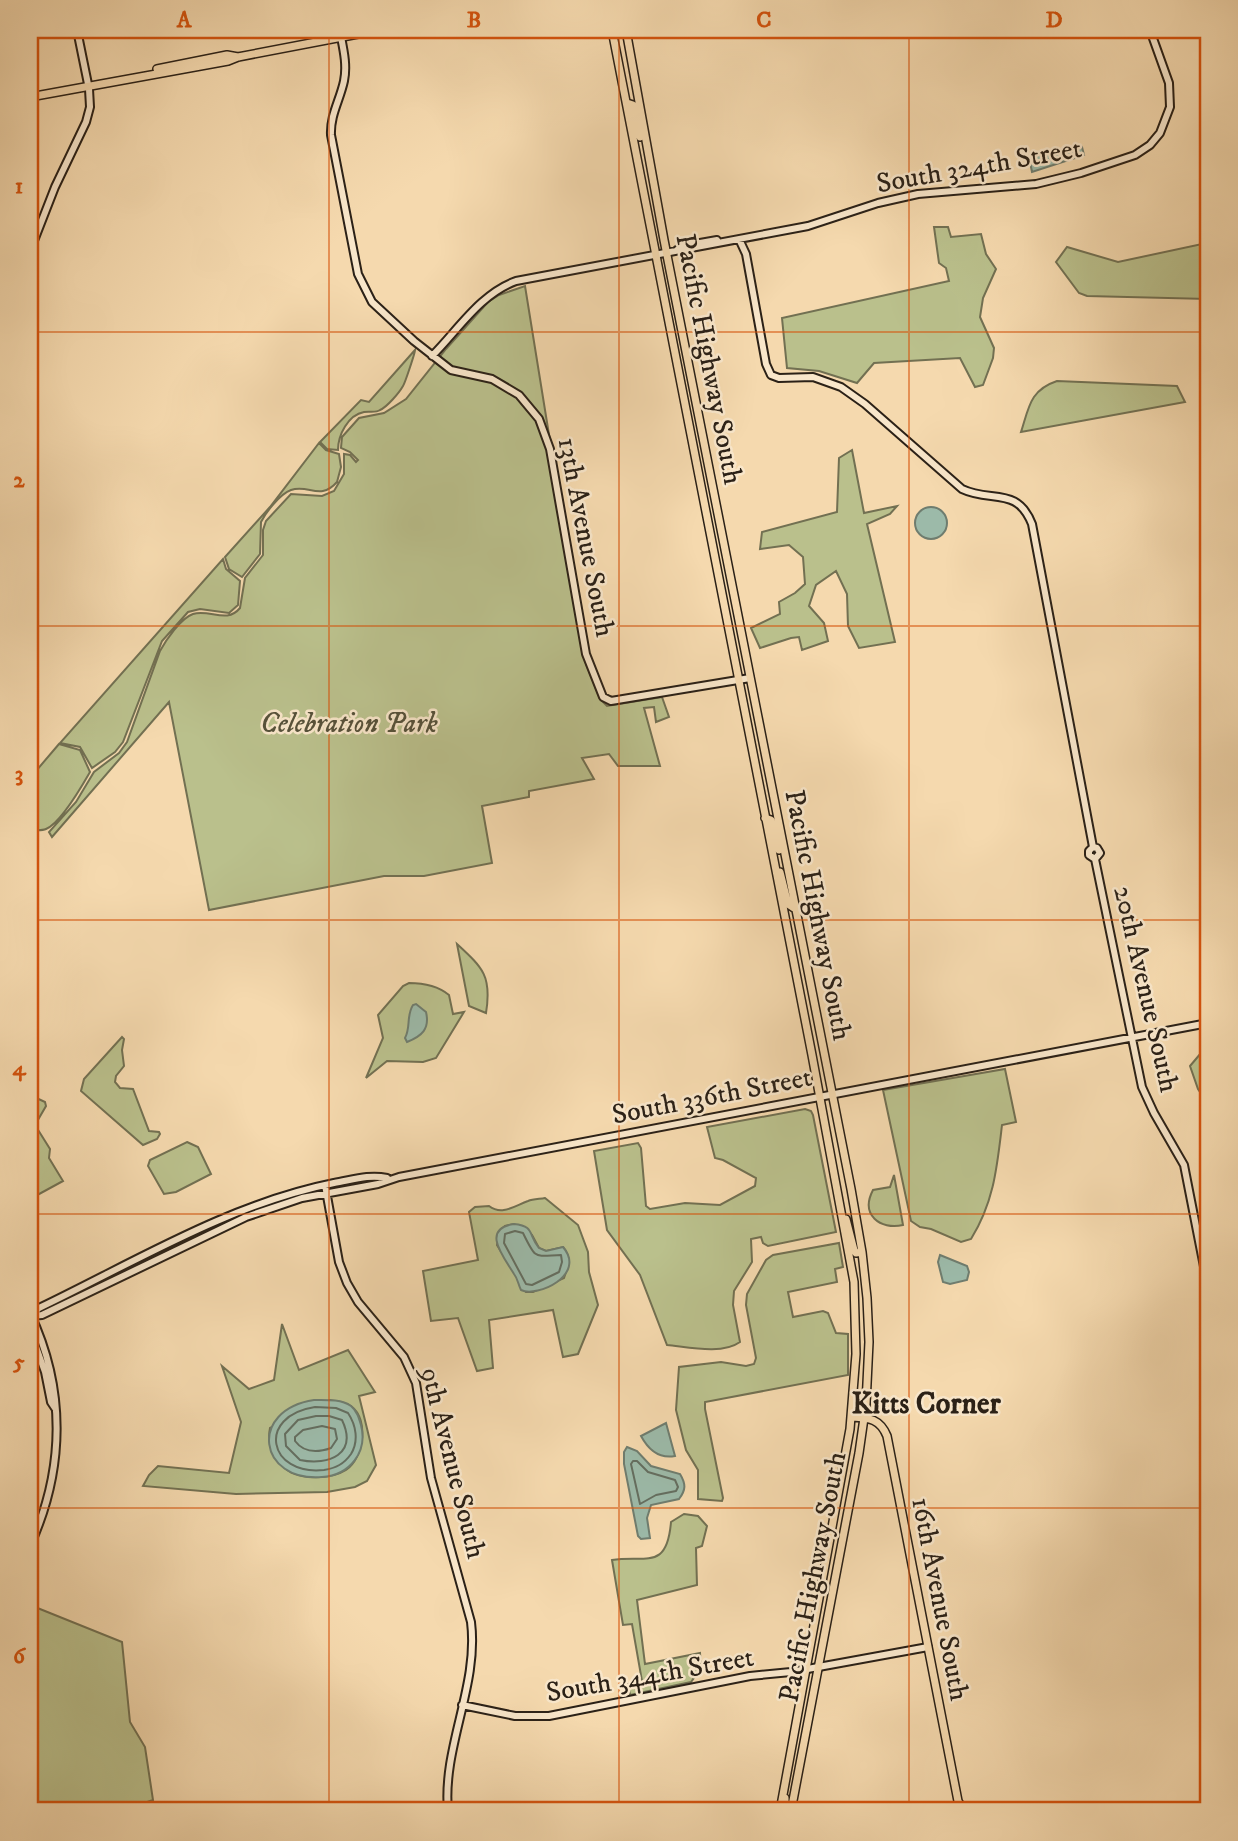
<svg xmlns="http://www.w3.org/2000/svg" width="1238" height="1841" viewBox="0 0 1238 1841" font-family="'IM FELL DW Pica',serif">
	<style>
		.green { fill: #bac08c; stroke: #727052; stroke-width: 2; fill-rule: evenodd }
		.water { fill: #9cbaa9; stroke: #6f7d6f; stroke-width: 2 }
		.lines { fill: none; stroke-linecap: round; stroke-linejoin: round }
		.shore { stroke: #646e60; stroke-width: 2 }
		.secondary-casing { stroke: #2b2117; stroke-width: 10 }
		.primary-casing { stroke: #2b2117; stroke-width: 10 }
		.secondary { stroke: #f8e6ca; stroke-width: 6 }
		.primary { stroke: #f5d9ae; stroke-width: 7 }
		.grid { fill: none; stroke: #d5530d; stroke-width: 2; stroke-opacity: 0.55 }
		.labels { text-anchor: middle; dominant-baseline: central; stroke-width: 5; stroke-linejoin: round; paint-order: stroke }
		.street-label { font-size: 28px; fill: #2b2117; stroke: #f8e6ca }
		.park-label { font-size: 28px; font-style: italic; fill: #56513a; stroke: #f8e6ca }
		.neighbourhood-label { font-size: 30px; font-weight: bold; fill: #2b2117; stroke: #f8e6ca }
		.neatline { fill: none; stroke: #d5530d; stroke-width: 2.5 }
		.grid-label { font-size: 23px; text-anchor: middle; font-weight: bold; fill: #d5530d }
	</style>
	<rect width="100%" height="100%" fill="#f5d9ae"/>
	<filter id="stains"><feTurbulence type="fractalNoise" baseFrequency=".00286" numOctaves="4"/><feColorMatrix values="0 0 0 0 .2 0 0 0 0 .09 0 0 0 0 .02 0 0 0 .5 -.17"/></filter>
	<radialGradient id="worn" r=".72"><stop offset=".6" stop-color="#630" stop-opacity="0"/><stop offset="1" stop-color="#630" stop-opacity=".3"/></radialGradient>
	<!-- green -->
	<path class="green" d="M934 227H948L951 237 981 234 986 254 996 269 983 298 980 317 994 348 993 358 983 385 975 387 960 358 874 363 857 383 819 371 787 368 782 318 949 281 946 268 939 263Z
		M1202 244 1208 246V299L1087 296 1079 293 1056 262 1067 247 1118 262Z
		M525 286 586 664 600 699 607 706 662 697 669 717 656 722 654 707 644 708 660 766H618L609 754 582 758 594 779 529 791V797L482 806 492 863 424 876H384L209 910 169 702 52 837 49 832 76 802 94 772 119 753 127 742 160 651C166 640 181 618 193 614 210 609 227 624 240 608L245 578 263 555V530L266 521 291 494 322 496 334 491 344 474V454L350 455 356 462 358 460 350 452 341 448 342 437 359 418 384 413 406 399 446 349 488 302 499 295Z
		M415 350C415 353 405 383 403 386 399 393 387 407 380 410 376 413 369 411 364 412 348 415 338 435 338 450L327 449 320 442 361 400 369 402Z
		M1057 381 1177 386 1185 402 1021 432C1029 407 1030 390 1057 381Z
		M319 443 326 450 339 454 341 467 337 482C320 501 309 484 291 490 280 494 266 512 261 522L260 554 242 577 229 569 225 557 270 507Z
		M852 450 864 513 897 506 890 514 867 524 895 642 859 648 848 626 847 594 836 571 816 585 809 606 824 623 828 641 802 650 799 637 791 638 760 648 751 628 780 614 779 602 795 593 805 584 803 557 789 545 760 549 762 532 837 512 839 458Z
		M223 559 226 569 240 581 238 605 229 613 200 609 188 612 162 641 123 742 115 752 92 768 80 747 60 743Z
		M59 744 80 750 90 772C82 786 61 823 46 829 42 831 35 830 30 830V778Z
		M457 944C483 968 492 976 486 1013L469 1006Z
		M409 983C423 983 438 986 449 995L453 1014 464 1012 436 1058 423 1062 387 1061 366 1078 383 1038 378 1015 403 986Z
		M122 1037 124 1039 122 1050 124 1066 116 1076 115 1082 120 1088 133 1089 149 1131 159 1132 160 1134 157 1139 143 1145 81 1091 84 1079Z
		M1208 1051V1104L1198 1089 1190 1066 1201 1053Z
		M1005 1069 1016 1122 1002 1125C997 1167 994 1202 971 1239L961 1242 931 1229 920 1227 911 1221 883 1090Z
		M30 1095 45 1102 46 1106 35 1125 50 1149 49 1158 63 1181 30 1199Z
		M805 1109 811 1111 813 1115 836 1232 768 1246 763 1243 761 1237 751 1239 752 1262 734 1291 733 1305 740 1342C722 1355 688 1347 667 1345L640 1275 607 1230 594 1151 638 1143 641 1148 646 1206 650 1209 685 1203 720 1205 755 1186 756 1178 723 1160 715 1158 707 1127Z
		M187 1142 198 1147 211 1174 176 1192 164 1194 148 1166 150 1160Z
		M894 1175 903 1225C880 1230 860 1215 873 1190L890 1187Z
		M545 1198 578 1225 588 1252 589 1272 598 1305 578 1354 563 1357 553 1310 489 1320 493 1368 477 1371 458 1318 431 1321 423 1271 478 1260 469 1212 475 1207 489 1206C502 1216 514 1206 528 1201 533 1199 540 1199 545 1198ZM514 1224 532 1235 539 1248 546 1251 563 1247C572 1258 568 1266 564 1278L533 1292H526L497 1245 500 1230 505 1226Z
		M839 1243 843 1267 835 1269 837 1282 788 1292 793 1317 823 1311 828 1313 836 1333 848 1334V1375L705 1402V1409L723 1498 722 1501 698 1499V1470L686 1450 676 1410 679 1367 721 1362 746 1366 754 1364 756 1358 746 1305 747 1294 766 1260 773 1255Z
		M282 1324 299 1370 348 1350 375 1392 359 1396 376 1465 367 1481 355 1487 327 1492 236 1494 143 1486 149 1475 158 1466 229 1473 241 1422 222 1366 249 1389 274 1380ZM330 1400C337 1401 345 1402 351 1406 370 1420 363 1459 346 1470 335 1477 321 1478 308 1477 297 1476 287 1473 280 1463 272 1450 267 1443 270 1428Z
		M684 1514 698 1516 707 1526 702 1546 696 1548 697 1585 637 1600 645 1664 700 1653 701 1668 691 1682 630 1695 628 1684 642 1681 632 1624 623 1625 612 1560C646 1555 667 1571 671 1522Z
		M30 1605 122 1642 130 1722 145 1747 153 1800 121 1811H30V1759L34 1753 30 1749Z"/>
	<!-- water -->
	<path class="water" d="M1082 147 1084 155 1032 172 1029 157Z
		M915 523a16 16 0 1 1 32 0a16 16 0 1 1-32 0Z
		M416 1004 426 1012C430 1029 422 1036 407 1042L405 1038C411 1027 406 1016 413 1005Z
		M514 1224C535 1226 528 1235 539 1248L546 1251 563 1247C587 1275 537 1298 521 1290 518 1284 518 1279 514 1274 504 1257 480 1229 514 1224Z
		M940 1255 967 1266 969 1272 967 1280 950 1284 943 1282 938 1262Z
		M314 1400C326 1400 341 1399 351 1406 357 1411 359 1418 361 1425 368 1452 350 1475 322 1477 258 1482 248 1410 314 1400Z
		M666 1423 675 1456C659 1459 648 1449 641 1436Z
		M627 1447 637 1451 651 1466 680 1474C686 1484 686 1490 679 1499L651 1505 647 1518 650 1538 641 1539 638 1536 624 1464V1452Z"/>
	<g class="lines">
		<!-- shore -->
		<path class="shore" d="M515 1231 523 1233C536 1260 534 1256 561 1255L562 1262 559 1272 532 1285 526 1284 504 1243 505 1234Z
			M315 1407 336 1408 348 1413C356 1425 359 1441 351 1454 344 1464 336 1468 324 1470 268 1476 256 1416 315 1407Z
			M316 1416H329L342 1420C358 1454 329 1466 300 1460L286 1446 285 1434 298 1420Z
			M322 1426 335 1429 337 1439 331 1448C317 1453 304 1453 295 1441V1437L303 1430Z
			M633 1461H637L648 1472 675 1480 678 1487 676 1491 656 1495 640 1504 631 1464Z"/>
		<defs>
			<path id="secondary" d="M341 37C344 52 347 66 344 81 340 100 330 115 331 135L358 274 372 302 414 341 451 370 492 379 519 395 539 419 550 449 586 654 603 697 611 701 750 678
				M739 239 746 254 766 364 771 375 779 378 813 377 841 387 865 404 962 489C991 503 1017 486 1032 524L1093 847
				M677 250 683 246 717 240
				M30 251 55 187 86 122 90 107 89 89 77 30
				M432 356C458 330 480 294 516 281L808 226 878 203 918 194 1036 184 1081 173 1135 155 1150 145 1160 133 1170 107 1169 83 1150 30
				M1095 859 1100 853 1097 848 1093 847 1089 851V855L1095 859 1142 1087 1154 1113 1184 1165 1208 1287
				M325 1185 339 1262 347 1283 358 1302 404 1357 416 1383 431 1478 471 1622C479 1686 442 1747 448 1811
				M30 1313C66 1389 65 1469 30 1546
				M31 1316 42 1315 246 1217 302 1198 378 1184 399 1177 1208 1023
				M31 1316 39 1308C135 1262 229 1204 334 1183 352 1180 369 1174 387 1178
				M30 1330 45 1372 51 1402 55 1408
				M462 1705 515 1716H549L750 1676 791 1672 928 1647"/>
			<path id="primary" d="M612 30 812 1055 854 1282 856 1354 850 1429 780 1811
				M626 30 664 240 851 1189 862 1252 867 1298 869 1342 866 1404 859 1453 791 1811
				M157 69 227 55 238 57
				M30 97 228 61 238 57 379 30
				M627 103 633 105 640 137
				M765 818 771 820 779 850
				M780 872 788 904 794 908
				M846 1219 854 1250 856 1253 862 1252
				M852 1417C870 1418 880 1419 887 1436L958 1801 964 1811
				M785 1811V1798
				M954 1811 958 1801"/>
		</defs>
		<!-- secondary casing -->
		<use href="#secondary" class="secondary-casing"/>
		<!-- primary casing -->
		<use href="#primary" class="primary-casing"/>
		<!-- secondary -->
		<use href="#secondary" class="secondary"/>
		<!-- primary -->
		<use href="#primary" class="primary"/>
	</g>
	<!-- grid -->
	<path class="grid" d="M329 30V1811M619 30V1811M909 30V1811M30 332H1208M30 626H1208M30 920H1208M30 1214H1208M30 1508H1208"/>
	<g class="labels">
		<!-- street labels -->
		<g class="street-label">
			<text transform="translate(979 166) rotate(-10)">South 324th Street</text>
			<text transform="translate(709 359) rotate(79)">Pacific Highway South</text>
			<text transform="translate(586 537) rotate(79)">13th Avenue South</text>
			<text transform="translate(818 915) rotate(79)">Pacific Highway South</text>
			<text transform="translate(1146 989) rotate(77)">20th Avenue South</text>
			<text transform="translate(712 1096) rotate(-11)">South 336th Street</text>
			<text transform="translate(453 1463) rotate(76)">9th Avenue South</text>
			<text transform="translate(813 1577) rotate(-79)">Pacific Highway South</text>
			<text transform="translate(940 1599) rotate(79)">16th Avenue South</text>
			<text transform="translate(650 1675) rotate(-10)">South 344th Street</text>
		</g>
		<!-- park labels -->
		<g class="park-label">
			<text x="349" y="723">Celebration Park</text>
		</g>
		<!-- neighbourhood labels -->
		<g class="neighbourhood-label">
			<text x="926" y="1404">Kitts Corner</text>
		</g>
	</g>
	<!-- margin -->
	<rect width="1238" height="1841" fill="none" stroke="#f5d9ae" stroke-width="77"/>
	<rect x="38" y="38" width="1162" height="1764" class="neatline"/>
	<g class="grid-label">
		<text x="184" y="27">A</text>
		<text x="474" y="27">B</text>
		<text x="764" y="27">C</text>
		<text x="1054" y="27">D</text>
		<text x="19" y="193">1</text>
		<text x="19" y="487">2</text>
		<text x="19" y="781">3</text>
		<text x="19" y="1075">4</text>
		<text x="19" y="1369">5</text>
		<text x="19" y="1663">6</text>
	</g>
	<rect width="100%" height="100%" filter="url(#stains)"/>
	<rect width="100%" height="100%" fill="url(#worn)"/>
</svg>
